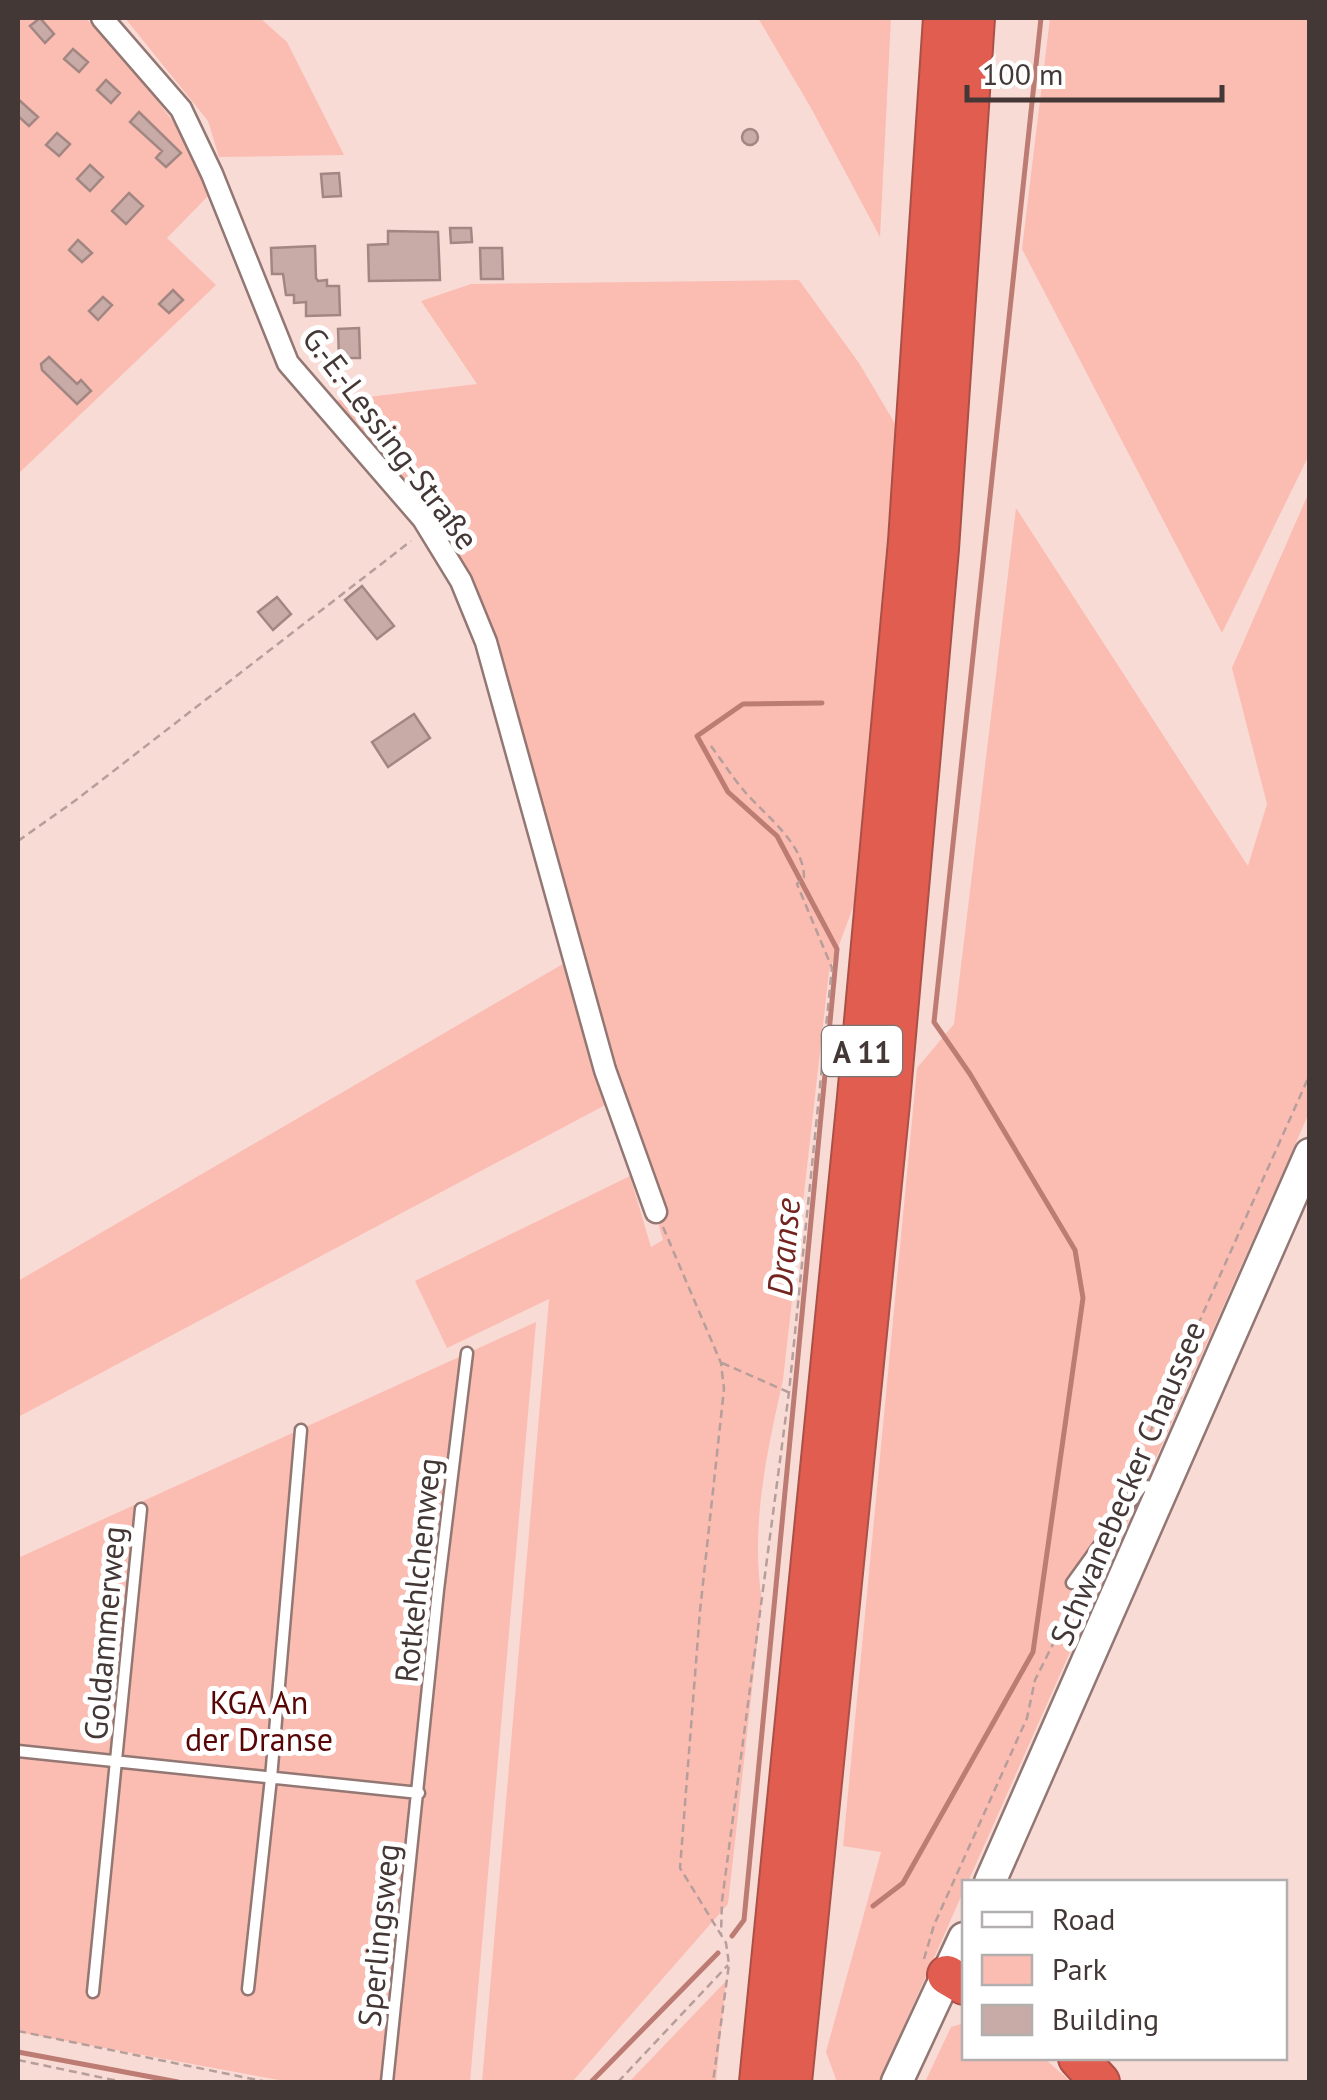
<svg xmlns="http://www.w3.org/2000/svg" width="1327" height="2100" viewBox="0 0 1327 2100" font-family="'PT Sans',sans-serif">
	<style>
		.green { fill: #fbbcb2 }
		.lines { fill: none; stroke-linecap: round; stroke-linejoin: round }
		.stream { stroke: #bd7c73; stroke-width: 5 }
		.building { fill: #c8aba6; stroke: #a28682; stroke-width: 2.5 }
		.lane-casing { stroke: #927773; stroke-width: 15 }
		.street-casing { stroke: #927773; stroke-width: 25 }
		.secondary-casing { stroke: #927773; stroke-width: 35 }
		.highway-casing { stroke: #aa5047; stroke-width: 42 }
		.path { stroke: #b69e9a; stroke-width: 2.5; stroke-dasharray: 8 5; stroke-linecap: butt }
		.lane { stroke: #fff; stroke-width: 10 }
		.street { stroke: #fff; stroke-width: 20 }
		.secondary { stroke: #fff; stroke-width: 30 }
		.highway { stroke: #e15d50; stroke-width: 38 }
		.labels { text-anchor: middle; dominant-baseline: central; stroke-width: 10; stroke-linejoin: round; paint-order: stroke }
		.shield { fill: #fff; stroke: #7c7472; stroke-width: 2.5 }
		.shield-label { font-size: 30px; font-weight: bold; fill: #443836 }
		.street-label { font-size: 32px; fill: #443836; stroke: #fff }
		.park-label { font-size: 32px; fill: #580605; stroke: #fff }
		.water-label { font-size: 35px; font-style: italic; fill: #74241e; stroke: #fff }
	</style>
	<rect width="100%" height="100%" fill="#f9dbd6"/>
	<!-- green -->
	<path class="green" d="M18 18H86C126 62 194 136 212 192L167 238 216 285 18 474Z
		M125 18H260L287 42 344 155 219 157 208 121Z
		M758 18H891L880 237 811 108Z
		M1050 18H1309V455L1222 633 1022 249Z
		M799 280 859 363 897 427 855 902 829 972 783 1380C767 1451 750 1528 762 1600L728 1904 572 2082H482L549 1299 447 1348 415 1281 630 1176 651 1247 663 1240 478 595 442 525 334 401 477 384 421 301 471 284Z
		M1309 492V1113L968 1882H964V1890L879 2082H837L826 2052 881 1852 843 1846 917 1068 954 1024 1016 508 1248 866 1267 804 1232 668Z
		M568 961 609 1103 18 1417V1281Z
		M536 1322 470 2082H290L18 2032V1558Z
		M726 1981 716 2082H629Z
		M964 2023V2058H1044L1071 2082H925L951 2027Z"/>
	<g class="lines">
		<!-- stream -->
		<path class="stream" d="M873 1906 903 1883 1033 1652 1083 1298 1075 1250 970 1074 934 1022 1041 18
			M732 1936 744 1920 837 949 777 836 728 792 697 736 743 704 822 703
			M18 2052 178 2082
			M591 2082 718 1953"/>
	</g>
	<!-- building -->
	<path class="building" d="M40 18 54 34 45 43 30 26Z
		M73 49 88 62 79 72 64 59Z
		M106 80 120 93 111 103 97 90Z
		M18 99 38 117 29 126 18 116Z
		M139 112 181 153 166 167 156 158 162 151 130 122Z
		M742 137a8 8 0 1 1 16 0a8 8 0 1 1-16 0Z
		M57 133 70 144 59 156 46 145Z
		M90 165 103 177 90 191 77 179Z
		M339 173 341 196 323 197 321 174Z
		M129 193 143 206 126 224 112 211Z
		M450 228H471L472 242 451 243Z
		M388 231 438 232 440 280 369 281 368 245 388 244Z
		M78 240 92 253 82 262 69 250Z
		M315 246 316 278 318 281 327 280V286H339L340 315 306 316V302L294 303V295H286L283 274H272L271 248Z
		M480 248H502L503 279H481Z
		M173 290 183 300 169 313 159 304Z
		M103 297 112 305 98 320 89 311Z
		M359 328 360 358H339L338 329Z
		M49 357 77 384 81 380 91 391 77 404 42 370 41 364Z
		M362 586 394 626 377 639 345 600Z
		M277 597 291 614 273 630 258 612Z
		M414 714 430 738 388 767 372 742Z"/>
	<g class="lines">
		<defs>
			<path id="lane" d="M1072 1583 1142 1486 1159 1487
				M18 1751 419 1793
				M248 1989 271 1778 301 1430
				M93 1992 141 1509
				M387 2082 438 1590 467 1353"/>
			<path id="street" d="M102 18 181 109 212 174 288 363 423 519 461 581 486 642 605 1070 656 1212"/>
			<path id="secondary" d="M990 1882 1310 1154
				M897 2082 964 1938"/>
			<path id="highway" d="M947 1975 964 1985
				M1078 2058 1100 2082
				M759 2082 857 1097 908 541 943 18
				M792 2082 890 1103 939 549 975 18"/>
		</defs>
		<!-- lane casing -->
		<use href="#lane" class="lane-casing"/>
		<!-- street casing -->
		<use href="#street" class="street-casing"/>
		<!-- secondary casing -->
		<use href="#secondary" class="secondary-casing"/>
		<!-- highway casing -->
		<use href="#highway" class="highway-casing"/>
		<!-- path -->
		<path class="path" d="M711 746C722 761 733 778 745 792 766 816 804 844 804 877L797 884 832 968 789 1392 722 1901 721 1934
			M18 841 76 800 411 541
			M663 1227 721 1363 724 1389 700 1611 680 1868 726 1943 729 1964 713 2082
			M722 1363 788 1392
			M1129 1479 1310 1074
			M924 1959 934 1925 1027 1718 1035 1680 1076 1598
			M18 2031 267 2082
			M18 2060 123 2082
			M618 2082 728 1965"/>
		<!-- lane -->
		<use href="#lane" class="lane"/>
		<!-- street -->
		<use href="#street" class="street"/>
		<!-- secondary -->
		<use href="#secondary" class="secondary"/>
		<!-- highway -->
		<use href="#highway" class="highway"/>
	</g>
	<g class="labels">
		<!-- shield labels -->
		<rect class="shield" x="822" y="1026" width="80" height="50" rx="8"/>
		<g class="shield-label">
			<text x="862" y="1051">A 11</text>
		</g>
		<!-- street labels -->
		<g class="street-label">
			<text transform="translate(391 438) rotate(53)">G.-E.-Lessing-Straße</text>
			<text transform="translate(1127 1483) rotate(-67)">Schwanebecker Chaussee</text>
			<text transform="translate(417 1570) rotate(-84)">Rotkehlchenweg</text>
			<text transform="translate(104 1633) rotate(-85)">Goldammerweg</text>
			<text transform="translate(378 1935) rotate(-84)">Sperlingsweg</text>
		</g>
		<!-- park labels -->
		<g class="park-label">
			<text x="259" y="1702">KGA An<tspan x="259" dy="37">der Dranse</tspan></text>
		</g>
		<!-- water labels -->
		<g class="water-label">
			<text transform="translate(783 1247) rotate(-85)">Dranse</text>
		</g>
	</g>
	<!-- border -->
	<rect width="1327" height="2100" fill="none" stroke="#443836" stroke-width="40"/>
	<!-- legend -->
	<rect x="962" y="1880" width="325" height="180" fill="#ffffff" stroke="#b4afaf" stroke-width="2.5"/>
	<rect x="982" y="1912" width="50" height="15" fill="#ffffff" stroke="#b4afaf" stroke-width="2.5"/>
	<text x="1052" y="1930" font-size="30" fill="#443836">Road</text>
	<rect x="982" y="1955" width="50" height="30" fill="#fbbcb2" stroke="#b4afaf" stroke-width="2.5"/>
	<text x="1052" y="1980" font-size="30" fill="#443836">Park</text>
	<rect x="982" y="2005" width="50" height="30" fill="#c8aba6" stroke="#b4afaf" stroke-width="2.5"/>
	<text x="1052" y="2030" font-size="30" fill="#443836">Building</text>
	<!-- scale -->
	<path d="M967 85v15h255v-15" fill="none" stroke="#443836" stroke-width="5"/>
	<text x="982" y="85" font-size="30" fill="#443836" stroke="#ffffff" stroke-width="8" paint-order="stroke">100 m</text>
</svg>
